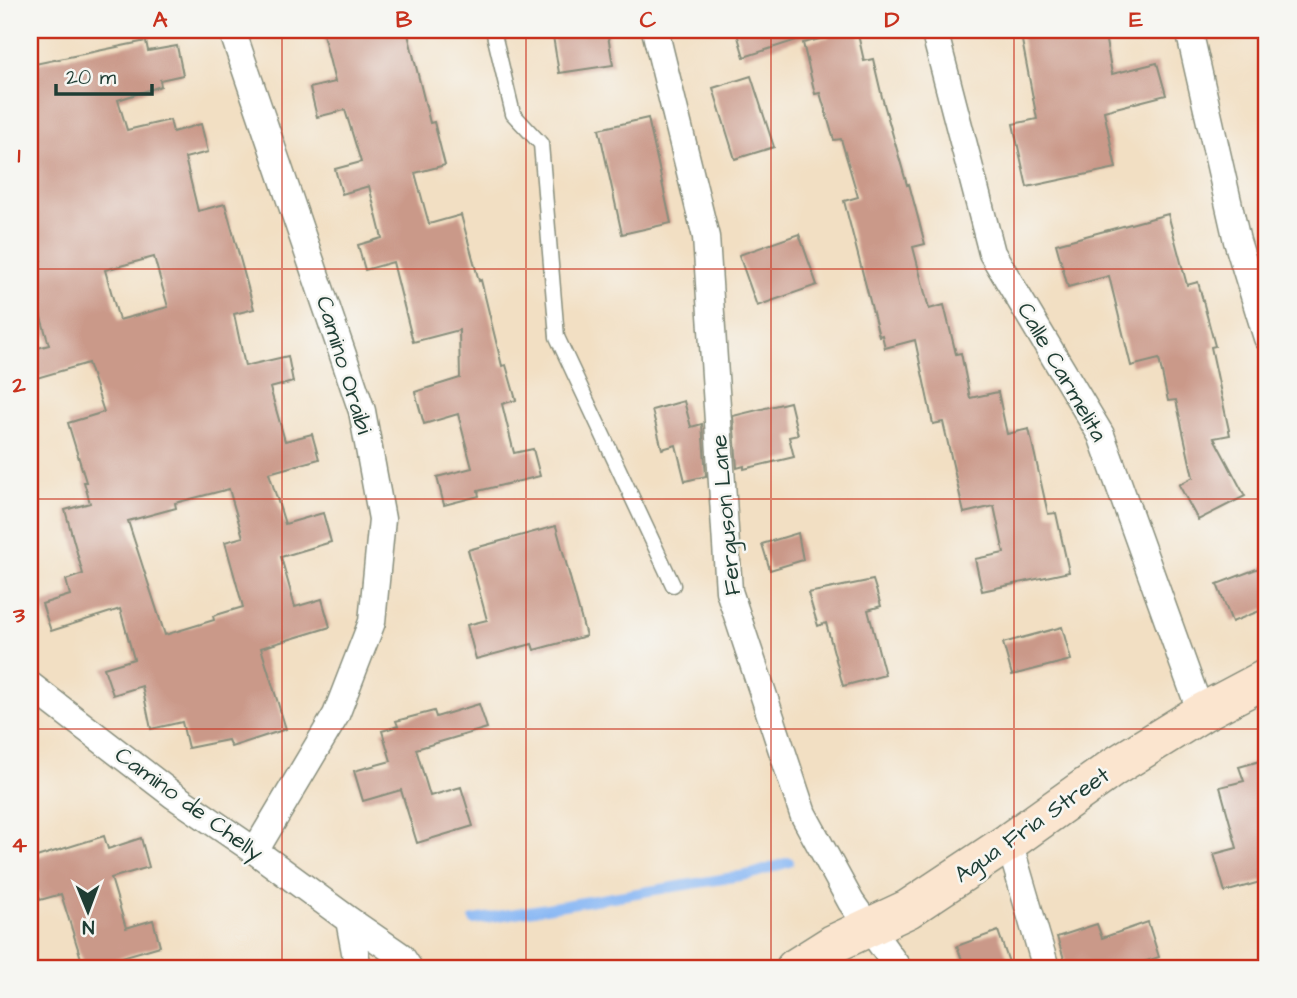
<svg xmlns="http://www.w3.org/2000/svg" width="1297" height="998" viewBox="0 0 1297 998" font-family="'Architects Daughter',sans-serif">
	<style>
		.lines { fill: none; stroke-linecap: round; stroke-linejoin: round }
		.stream { stroke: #89b8f4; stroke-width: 10 }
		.building { fill: #ca9989; fill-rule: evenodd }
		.lane-casing { stroke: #888e7c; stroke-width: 17 }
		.street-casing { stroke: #888e7c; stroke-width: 29 }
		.secondary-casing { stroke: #888e7c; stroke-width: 41 }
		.path { stroke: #888e7c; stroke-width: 4.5; stroke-dasharray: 5 5; stroke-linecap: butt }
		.lane { stroke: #fff; stroke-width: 14 }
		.street { stroke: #fff; stroke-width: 26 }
		.secondary { stroke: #fbe5cf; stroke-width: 38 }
		.grid { fill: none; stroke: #c8321e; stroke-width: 2; stroke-opacity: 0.55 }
		.labels { text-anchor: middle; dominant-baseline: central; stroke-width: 5; stroke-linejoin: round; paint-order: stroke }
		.street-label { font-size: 23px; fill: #1f3d34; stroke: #f6f6f2 }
		.neatline { fill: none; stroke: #c8321e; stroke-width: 2.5 }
		.grid-label { font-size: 23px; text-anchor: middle; font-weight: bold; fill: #c8321e }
	</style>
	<rect width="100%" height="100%" fill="#f6f6f2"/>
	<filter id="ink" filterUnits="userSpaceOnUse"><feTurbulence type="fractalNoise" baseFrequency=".0143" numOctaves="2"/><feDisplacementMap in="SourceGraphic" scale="14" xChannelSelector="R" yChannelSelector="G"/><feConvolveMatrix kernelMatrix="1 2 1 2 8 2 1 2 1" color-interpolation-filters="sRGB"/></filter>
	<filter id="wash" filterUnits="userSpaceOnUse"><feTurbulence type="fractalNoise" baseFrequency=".00686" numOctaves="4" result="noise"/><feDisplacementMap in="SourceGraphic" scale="28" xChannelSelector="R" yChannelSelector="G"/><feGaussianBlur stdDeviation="1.57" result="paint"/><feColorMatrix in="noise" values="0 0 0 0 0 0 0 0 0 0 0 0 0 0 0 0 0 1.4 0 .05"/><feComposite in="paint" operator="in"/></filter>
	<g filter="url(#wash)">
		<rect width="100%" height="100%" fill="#f2dfc3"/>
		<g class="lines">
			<!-- stream -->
			<path class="stream" d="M474 920 752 874 789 862"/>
		</g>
		<g id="blocks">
			<!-- building -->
			<path class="building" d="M322 30H407L430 123 434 122 445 165 415 173 429 224 461 215 479 281 481 280 502 366 506 365 516 400 502 404 514 453 533 449 540 476 478 491 479 496 444 505 437 477 472 468 458 414 424 424 415 392 460 378 459 330 413 342 393 262 365 270 358 245 382 238 369 186 342 194 335 169 361 162 345 110 317 117 310 88 335 82Z
				M552 30H607L613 65 559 73Z
				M736 30H811L812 35 744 57Z
				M827 30H857L864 61 873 59 882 97 907 185 909 184 925 244 913 247 929 309 944 305 956 354 961 353 970 398 998 392 1007 434 1029 429 1048 514 1056 513 1069 572 982 591 975 559 1004 553 994 506 964 513 943 422 933 424 915 340 885 348 882 335 879 336 844 201 858 197 841 139 834 140 820 93 815 94 803 43 829 37Z
				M1020 30H1104L1112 74 1157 63 1166 95 1104 111 1116 168 1027 187 1013 124 1037 119Z
				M146 41 148 51 177 46 183 75 160 80 161 86 118 100 127 130 170 120 173 132 201 124 208 152 185 158 198 211 225 204 254 309 234 314 245 366 288 356 293 382 270 388 285 441 312 434 319 459 269 473 285 524 323 513 331 542 281 557 295 607 322 599 330 627 261 648 286 729 231 747 228 740 188 748 182 722 151 729 142 686 113 695 104 668 134 659 120 609 51 631 42 604 70 595 66 580 83 574 65 510 90 503 84 482H86L68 423 104 412 88 363 30 380V350L49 345 30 279V263L41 260 30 219V65ZM154 257 168 307 119 320 105 270ZM229 489 243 537 225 542 243 607 213 616 214 620 165 635 128 521 176 508 175 503Z
				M751 76 774 147 735 159 713 88Z
				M648 118 671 223 622 234 599 129Z
				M1168 214 1187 285 1198 282 1215 346 1211 347 1230 435 1214 438 1245 496 1198 520 1179 485 1193 477 1176 400 1168 401 1159 359 1131 366 1109 276 1068 287 1056 244Z
				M799 234 817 285 757 306 739 255Z
				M684 401 691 427 702 424 706 476 685 481 676 445 662 449 652 410Z
				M790 402 798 435 789 437 794 457 744 469V466L737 468 733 416Z
				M556 526 586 636 534 650 532 644 476 659 467 625 487 620 468 550Z
				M798 533 803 560 770 570 762 544Z
				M1267 565V608L1232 622 1217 584Z
				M873 580 881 606 868 610 885 675 843 686 826 623 818 626 808 593Z
				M1062 627 1071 660 1012 675 1003 643Z
				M479 704 487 728 416 749 430 796 461 787 473 826 417 843 401 790 363 801 354 771 391 761 382 731 398 726 396 721 434 711 436 717Z
				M1267 759V880L1225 892 1214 854 1237 848 1220 787 1244 781 1239 767Z
				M104 836 108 849 141 838 149 867 111 878 126 928 153 920 160 946 84 968 61 894 40 900 30 867V859Z
				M1148 922 1159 957 1125 968H1067L1057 937 1097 924 1102 938Z
				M998 931 1011 968H965L957 946Z"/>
		</g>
	</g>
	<g filter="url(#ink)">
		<use href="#blocks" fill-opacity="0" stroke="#888e7c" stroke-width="2"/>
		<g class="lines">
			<defs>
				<path id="lane" d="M493 30 513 114 541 144 557 337 673 585"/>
				<path id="street" d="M232 30 362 411 382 519 372 622 336 715 255 851
					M655 30 706 237 729 591 803 814 851 902 898 968
					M934 30 992 253 1101 435 1201 713
					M1189 30 1237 241 1267 338
					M30 685 173 795 255 851 349 920 401 956 409 968
					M1009 842 1046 968
					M349 920 358 968"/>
				<path id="secondary" d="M795 968 833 944 908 909 1009 842 1114 767 1201 713 1267 678"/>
			</defs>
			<!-- lane casing -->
			<use href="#lane" class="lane-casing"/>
			<!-- street casing -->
			<use href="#street" class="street-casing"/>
			<!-- secondary casing -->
			<use href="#secondary" class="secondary-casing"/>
			<!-- path -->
			<path class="path" d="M443 965 464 968"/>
			<!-- lane -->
			<use href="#lane" class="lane"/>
			<!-- street -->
			<use href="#street" class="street"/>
			<!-- secondary -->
			<use href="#secondary" class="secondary"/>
		</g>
	</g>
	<!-- grid -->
	<path class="grid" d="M282 30V968M526 30V968M771 30V968M1014 30V968M30 269H1267M30 499H1267M30 729H1267"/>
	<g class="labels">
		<!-- street labels -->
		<g class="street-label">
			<text transform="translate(344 365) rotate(73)">Camino Oraibi</text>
			<text transform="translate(1062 372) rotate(60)">Calle Carmelita</text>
			<text transform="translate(726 515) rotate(-95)">Ferguson Lane</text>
			<text transform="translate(189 804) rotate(36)">Camino de Chelly</text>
			<text transform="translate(1032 825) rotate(-35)">Agua Fria Street</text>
		</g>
	</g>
	<!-- margin -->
	<rect width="1297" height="998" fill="none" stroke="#f6f6f2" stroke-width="77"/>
	<!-- north arrow -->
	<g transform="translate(88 911) rotate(179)" stroke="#f6f6f2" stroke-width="5" paint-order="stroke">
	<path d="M0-5L12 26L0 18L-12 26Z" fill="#1f3d34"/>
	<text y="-10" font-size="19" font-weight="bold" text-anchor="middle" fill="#1f3d34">N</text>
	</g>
	<!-- scale -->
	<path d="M56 84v10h96v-10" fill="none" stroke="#1f3d34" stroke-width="3.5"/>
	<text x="66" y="84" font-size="21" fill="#1f3d34" stroke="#f6f6f2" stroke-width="5" paint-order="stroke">20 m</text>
	<rect x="38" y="38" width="1220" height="922" class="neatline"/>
	<g class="grid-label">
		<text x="160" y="27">A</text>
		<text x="404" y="27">B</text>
		<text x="648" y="27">C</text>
		<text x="892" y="27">D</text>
		<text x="1136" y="27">E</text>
		<text x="19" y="162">1</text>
		<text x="19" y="392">2</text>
		<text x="19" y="622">3</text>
		<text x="19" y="852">4</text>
	</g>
</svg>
